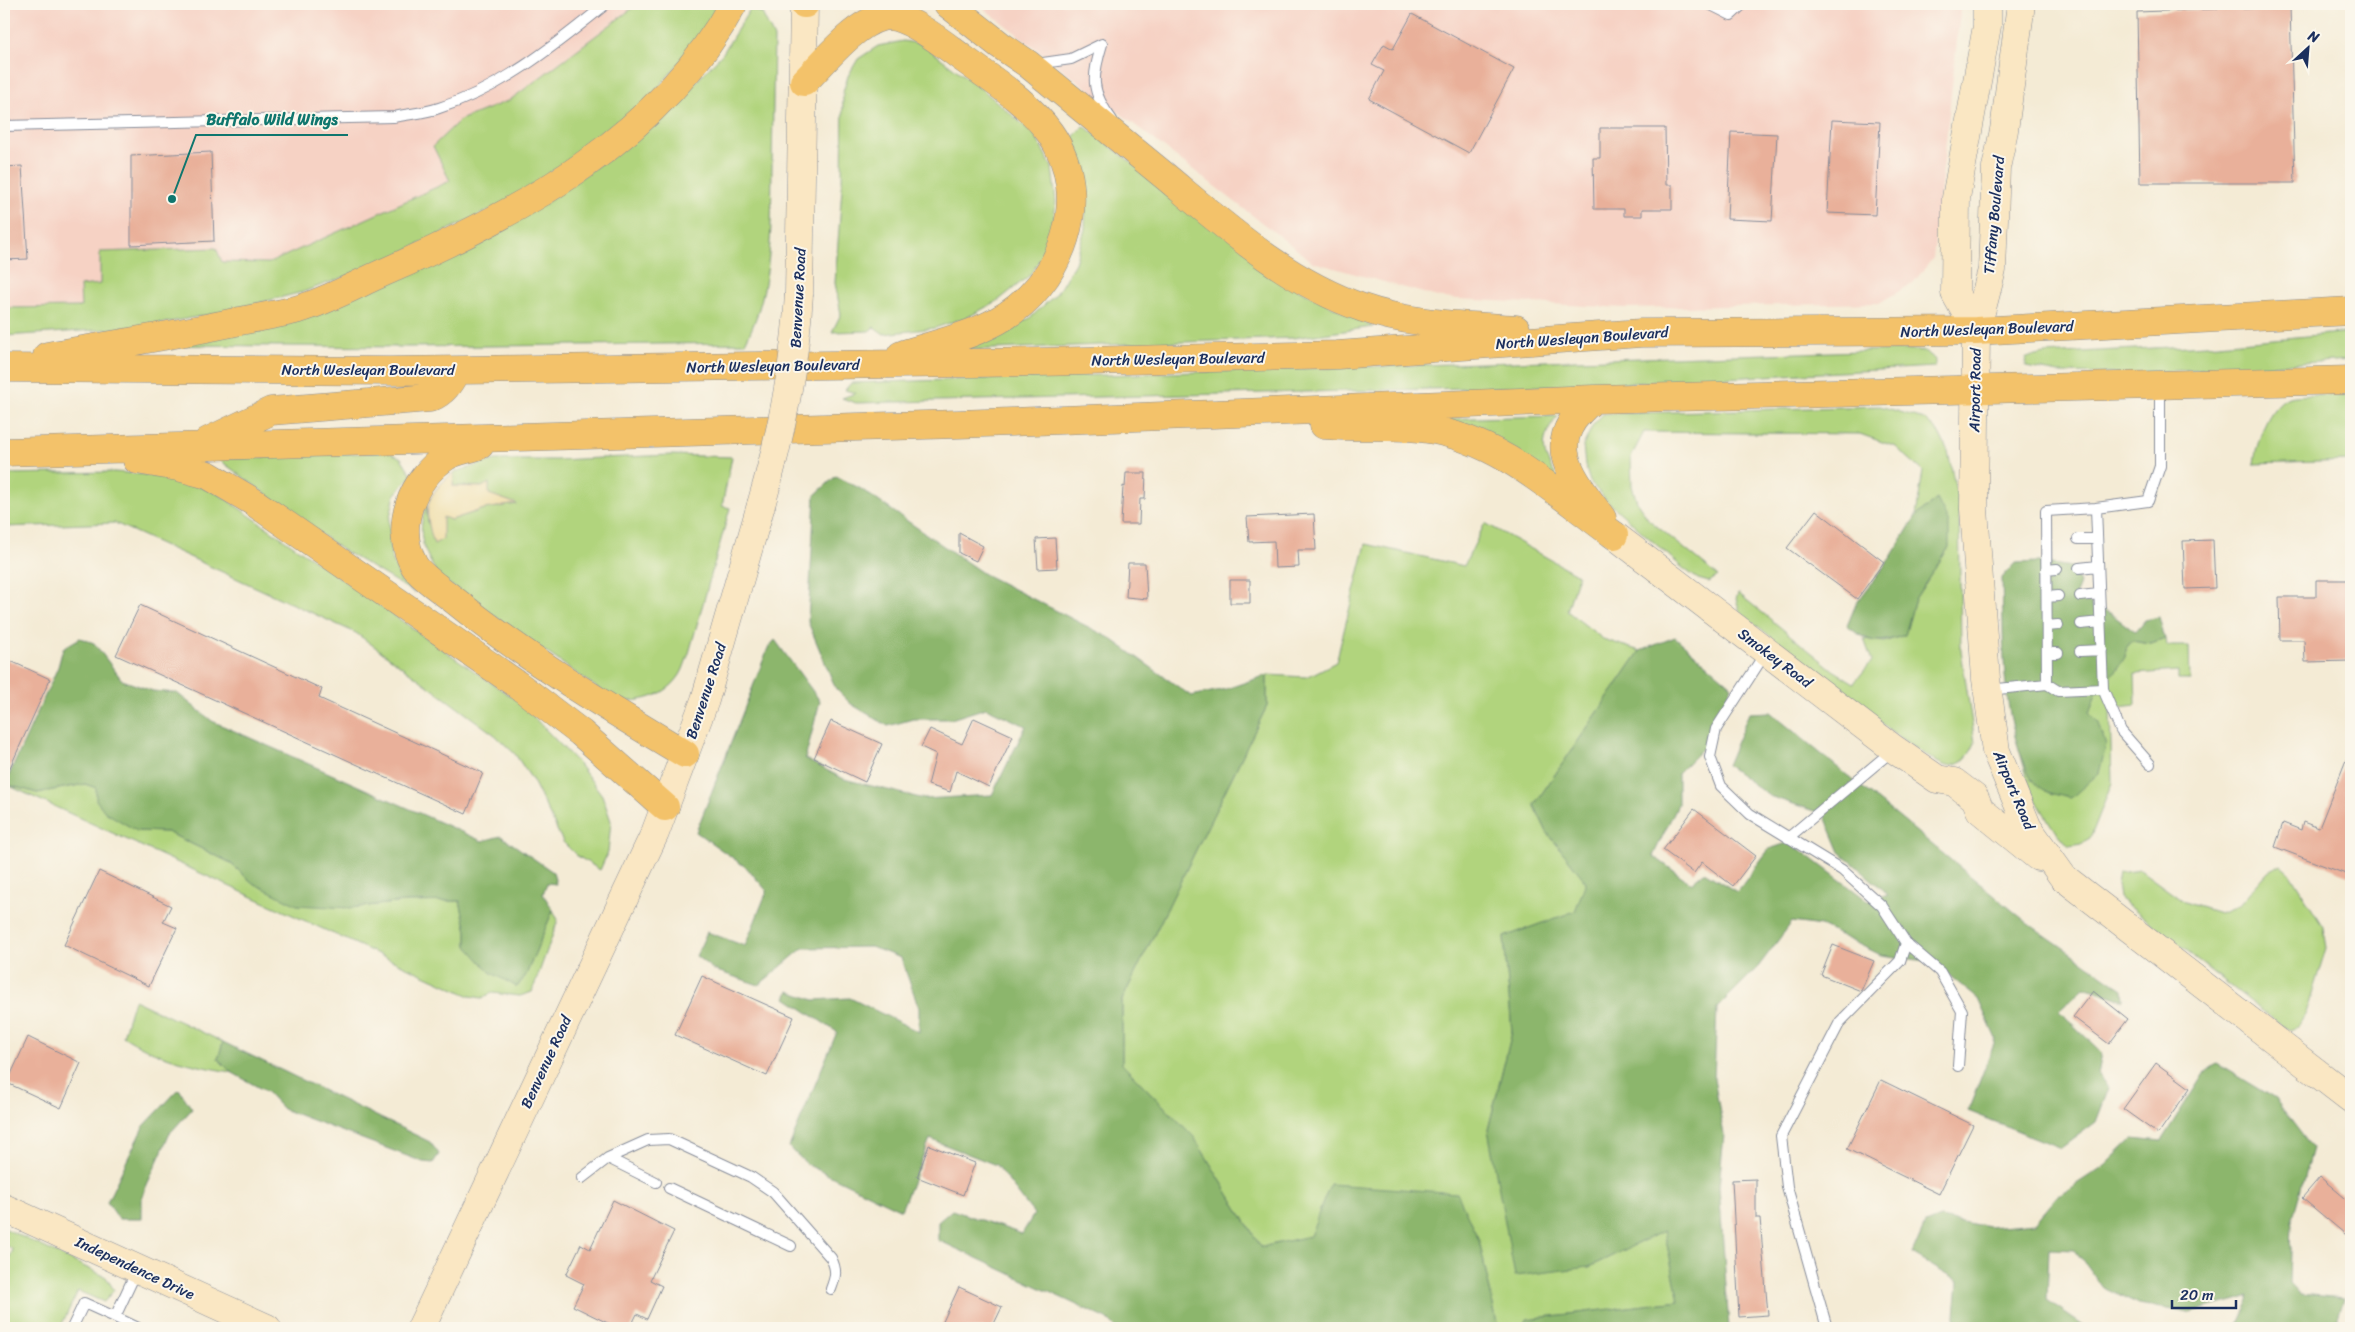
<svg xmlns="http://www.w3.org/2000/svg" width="2355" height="1332" viewBox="0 0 2355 1332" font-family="Sriracha,sans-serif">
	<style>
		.built { fill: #f6d2c4 }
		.green { fill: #b1d47d; stroke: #66826e }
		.forest { fill: #8cb66c; stroke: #547265 }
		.sand { fill: #eeda9e; stroke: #84847e }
		.building { fill: #e9b09a }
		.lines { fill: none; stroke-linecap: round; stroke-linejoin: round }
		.lane-casing { stroke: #888d9a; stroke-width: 12 }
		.secondary-casing { stroke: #888d9a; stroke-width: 29 }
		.highway-casing { stroke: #888d9a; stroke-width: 29 }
		.lane { stroke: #fff; stroke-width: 10 }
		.secondary { stroke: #fae7c3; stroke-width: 28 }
		.highway { stroke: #f3c26a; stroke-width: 28 }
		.secondary-bridge-casing { stroke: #888d9a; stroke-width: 29; stroke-linecap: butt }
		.secondary-bridge { stroke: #fae7c3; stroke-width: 28 }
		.labels { text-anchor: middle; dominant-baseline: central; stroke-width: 4; stroke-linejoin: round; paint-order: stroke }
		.street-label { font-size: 15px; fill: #1b2f5e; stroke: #fbf7ec }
		.leader { fill: none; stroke: #0f766e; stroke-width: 2 }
		.callout-dot { fill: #0f766e; stroke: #fbf7ec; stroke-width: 2 }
		.callout-label { font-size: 16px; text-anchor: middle; font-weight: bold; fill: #0f766e; stroke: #fbf7ec; stroke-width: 4; stroke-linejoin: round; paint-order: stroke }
	</style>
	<rect width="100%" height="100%" fill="#fbf7ec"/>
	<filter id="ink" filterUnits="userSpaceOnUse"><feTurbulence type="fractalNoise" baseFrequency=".02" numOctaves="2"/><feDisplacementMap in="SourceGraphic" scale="10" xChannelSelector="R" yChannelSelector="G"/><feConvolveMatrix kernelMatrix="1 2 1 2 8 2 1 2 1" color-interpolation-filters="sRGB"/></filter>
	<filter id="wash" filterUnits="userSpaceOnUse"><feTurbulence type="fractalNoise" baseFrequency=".0096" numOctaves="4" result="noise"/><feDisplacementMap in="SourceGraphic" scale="20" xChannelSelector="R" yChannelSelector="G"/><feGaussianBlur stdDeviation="1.12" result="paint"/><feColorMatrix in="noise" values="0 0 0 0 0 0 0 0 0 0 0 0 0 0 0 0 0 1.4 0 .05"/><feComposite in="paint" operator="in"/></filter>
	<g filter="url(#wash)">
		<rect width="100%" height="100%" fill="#f4ebd5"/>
		<!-- built -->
		<path class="built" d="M4 4H722L303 292 143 327 4 336Z
			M978 4H1961L1933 258 1913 283 1879 303 1625 308 1441 298 1313 262Z"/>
		<!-- green -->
		<path class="green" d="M638 4H722L714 22 640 109 514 198 372 267 303 292 218 313 143 327 4 336V308L81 307 80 286 100 284V252L216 248 222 262 269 263 450 181 433 146 460 120 510 100Z
			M750 9 762 13 774 38C773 80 773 122 772 163 771 222 774 289 745 343L408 347 156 345 295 320 546 203 658 122 723 53Z
			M903 41 922 44 983 90 1034 134 1052 167 1056 202 1051 241 1030 275 999 300 970 316 935 328 884 334 874 327 869 331 832 332 841 314 835 283 842 188 843 92 848 76 858 59 878 46Z
			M1084 126 1294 287 1373 327 1293 338 966 350 1030 318 1057 293 1075 263 1085 229 1086 196 1082 163 1070 140Z
			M2351 332V360L2120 374 2059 373 2026 367V358L2045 354 2207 345Z
			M1894 350C1909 350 1925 347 1935 360V367L1592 385 856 403 842 398 856 393 845 390 851 383Z
			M2351 396V461L2254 464C2256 444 2268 405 2289 397 2298 394 2339 396 2351 396Z
			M1880 406 1924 419 1939 433 1948 451 1959 506 1961 651 1975 743C1970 754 1963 766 1948 766 1929 767 1767 633 1740 612L1736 599 1738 593 1833 670 1854 683 1872 661 1864 639 1884 642 1905 635 1915 599 1949 547 1937 499 1916 516 1923 471 1896 447 1860 434 1644 432 1631 457 1632 486 1637 502 1648 519 1718 576 1709 582 1698 579 1684 569 1606 500 1590 482 1585 465 1583 446 1593 425 1603 414Z
			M1558 416C1535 445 1544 457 1562 485L1432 419Z
			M389 452 401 458 412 475 395 494 389 522 391 556 401 581 415 593 341 549 218 459Z
			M671 455 732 457 722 506 730 508 689 653C686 660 684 669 680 675 665 698 640 702 616 701L439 577C423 549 416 537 426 505L428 524 443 516 451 520 484 509 516 504 488 494 489 484 482 487 453 486 454 472 495 460H556Z
			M114 472C154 475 182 478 220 495L519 702 578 763 602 795 611 821 608 852 600 870 576 855 563 842 533 781 515 754 495 735 356 633 115 523 4 527V474Z
			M1485 523 1578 575 1567 611 1603 639 1640 651 1534 805 1547 832 1587 882 1576 911 1504 937 1512 1032 1488 1130 1589 1267 1664 1230 1680 1301 1528 1319 1523 1328H1498L1479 1240 1310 1237 1261 1247 1194 1137 1122 1064V1000L1267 706V675L1307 677 1336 662 1366 544 1464 566Z
			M2165 639 2166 646H2189L2190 680H2178V671L2135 674 2136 705 2110 708 2112 783 2090 839 2081 844 2069 846 2051 825 2031 791 2019 749 2032 781 2099 723 2089 713 2099 684 2125 657 2126 648 2132 641 2151 644Z
			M5 784 37 793 85 784 97 788 137 831 167 832 229 862 253 883 349 908 404 902 460 901 467 931V946L517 987 526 975 553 910 558 920 532 992 520 996 492 993 482 998 470 996Z
			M2281 865 2289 872 2323 927 2326 948 2306 1013 2299 1025 2290 1029 2274 1020 2119 898 2117 884 2119 873 2140 870 2184 902 2220 913 2239 905 2268 872Z
			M134 1000 223 1042 218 1059 231 1072C194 1066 154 1057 123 1036Z
			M4 1228 106 1277 114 1290 104 1302 78 1291 60 1328H4V1257L9 1258 13 1250 4 1244Z"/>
		<!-- forest -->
		<path class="forest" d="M836 476 861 489 984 574 1110 638 1191 696 1226 689 1267 675V706L1122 1000V1064L1194 1137 1261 1247 1310 1236 1330 1184 1457 1193 1479 1240 1498 1328H1116L1107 1319 938 1240V1222L952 1210 1022 1234 1034 1214 996 1165 930 1139 901 1210 808 1165 789 1147 837 1032 786 998 789 991 814 1000 850 998 919 1032V1008L901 958 871 947 803 948 759 985 714 970 696 956 707 932 745 946 767 891 747 868 696 832 768 648 775 640 820 701 805 759 844 779 924 799 992 795 1026 726 986 708 951 719H913L888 726 851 704 836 689 808 622 815 495Z
			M1937 499 1949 523V547L1915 599 1905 635C1877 644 1871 644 1847 626L1856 604 1891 557 1916 516Z
			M2039 562 2072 567 2080 583 2075 597 2110 613 2135 632 2145 620 2159 617 2165 639 2151 644 2132 641 2126 648 2125 657 2117 670 2099 685 2089 713 2099 723 2106 746 2099 773 2071 798C2057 795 2042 793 2033 781 2028 776 2026 766 2023 760 2000 703 2004 638 2002 578L2015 563Z
			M1675 637 1732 686 1708 743 1678 773V804L1653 856 1691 883 1704 872 1737 892 1769 849 1790 842 1868 901 1888 894 1840 852 1824 814 1769 796 1727 765 1749 713 1770 712 2029 924 2123 989 2124 1000 2084 987 2059 1011 2102 1053 2098 1075 2109 1088 2096 1122 2061 1148 1968 1111 1996 1039 1978 999 1933 962 1881 955 1821 926 1792 922 1758 967 1717 1008 1714 1079 1724 1135 1719 1186 1729 1328H1523L1527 1319 1679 1301 1664 1231 1589 1267 1515 1276 1488 1130 1512 1032 1504 937 1575 911 1586 882 1547 832 1534 805 1640 651Z
			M80 638 94 643 122 680 153 691 177 693 212 721 482 841 501 836 553 872 556 884 547 883 543 894 553 910 526 975 517 987 490 972 467 946V931L460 901 404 902 349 908 297 905 253 883 229 862 167 832 137 831 105 812 96 800V788L85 784 37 793 5 784 58 667 63 648Z
			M223 1042 430 1142 439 1154 433 1163 423 1162 283 1109 267 1092 231 1072 218 1059Z
			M2217 1064 2275 1099 2312 1148 2292 1221 2290 1282 2301 1294 2344 1298 2334 1328H2236L2251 1296 2188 1313 2139 1304 2102 1287 2075 1250 2049 1249 2047 1300 2088 1328H1954L1958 1281 1912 1254 1925 1224 1940 1218 1989 1227 2035 1223 2058 1196 2104 1166 2133 1138 2161 1141 2205 1072Z
			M179 1089 192 1109 170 1133 142 1196V1219H119L107 1202 143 1127Z"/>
		<!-- sand -->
		<path class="sand" d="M454 472 453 486 482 487 489 483V494L517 504 484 509 451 520 443 517V539L434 544C423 508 424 497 454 472Z"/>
		<g id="blocks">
			<!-- building -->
			<path class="building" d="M2220 4H2244L2243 9 2290 7 2295 183H2140L2137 12 2217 9Z
				M1412 14 1514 69 1469 153 1369 99 1384 71 1372 65 1384 44 1393 49Z
				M1832 120 1880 122 1875 215 1827 213Z
				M1600 128H1665L1666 185H1672V209H1642V216H1624V209H1594L1593 158H1600Z
				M1731 132 1777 134 1772 221 1727 219Z
				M211 152 214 241 131 245V156Z
				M22 166 28 259 4 260V167Z
				M1126 473H1146L1145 499H1140L1139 524H1121L1123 486 1125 487Z
				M1816 510 1884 562 1857 599 1787 548Z
				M1314 514 1316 550H1298L1299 567 1275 568 1274 541 1249 542 1247 517Z
				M959 533 983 546 976 561 959 553Z
				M1055 538 1057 568 1038 569 1036 539Z
				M2213 540 2215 588 2185 589 2183 541Z
				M1128 563H1145L1147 599 1126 597Z
				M1230 580H1250V603H1230Z
				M2316 580H2351V661L2305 662 2304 640H2280L2279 597H2316Z
				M140 605 322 689 319 698 483 773 466 814 116 655Z
				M4 658 50 679 4 781Z
				M974 718 1013 736 989 787 956 771 950 792 928 785 936 754 921 747 930 729 962 744Z
				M831 721 882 744 865 782 814 758Z
				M2350 750H2351V876L2275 847 2283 823 2301 830 2303 822 2319 828Z
				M1694 809 1756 856 1733 886 1702 862 1694 873 1663 850Z
				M99 871 171 906 163 922 177 928 149 986 64 945Z
				M1833 945 1874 961 1861 991 1821 975Z
				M702 976 794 1017 767 1076 675 1035Z
				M2093 991 2128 1019 2109 1044 2073 1017Z
				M28 1037 81 1063 61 1108 7 1083Z
				M2156 1063 2190 1088 2158 1134 2123 1109Z
				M1881 1080 1973 1125 1939 1194 1847 1149Z
				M929 1145 975 1163 963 1195 917 1177Z
				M2320 1177 2351 1203V1239L2302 1198Z
				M1756 1179V1218H1760L1768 1315 1739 1317 1732 1180Z
				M613 1200 674 1231 650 1280 662 1286 647 1319 637 1314 630 1328H618L573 1306 584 1284 566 1275 581 1244 590 1249Z
				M959 1287 1002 1307 992 1328H940Z"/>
		</g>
	</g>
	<g filter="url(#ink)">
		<use href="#blocks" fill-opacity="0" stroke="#888d9a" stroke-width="1"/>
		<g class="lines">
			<defs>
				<path id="lane" d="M1709 4 1731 15 1743 4
					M1102 44C1092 77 1090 91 1112 120
					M1036 64 1071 59 1102 44
					M4 126 394 117C408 114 425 113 439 108 503 88 555 45 606 4
					M2096 508 2148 501 2160 466V387
					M2078 539H2097
					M2079 568 2098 566
					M2046 570 2057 569
					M2080 596 2099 594
					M2047 597 2058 596
					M2081 624 2101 622
					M2047 626 2058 625
					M2080 651 2102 650
					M1766 652 1716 729 1710 757 1721 786 1750 814 1842 870 1882 906 1906 943 1900 961 1840 1022 1781 1136 1787 1187 1827 1328
					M2047 653H2058
					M2103 689 2121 731 2150 764
					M1988 690 2047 684 2058 691 2103 689 2096 508 2046 511 2047 684
					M1788 838 1893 750
					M1906 943 1940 972 1962 1011 1958 1066
					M608 1158 656 1182
					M582 1178 608 1158 648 1140 669 1139 751 1177 773 1192 831 1258C837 1270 836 1276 831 1289
					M669 1188 791 1246
					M137 1270 115 1317 138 1328
					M72 1328 84 1303 115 1317"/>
				<path id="secondary" d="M2021 4 2004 130 1996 168 1992 270 1976 331 1974 509 1986 679 1996 751 2028 828 2063 877 2351 1099
					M799 294 804 4
					M1976 331 1955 293 1956 198 1987 26V4
					M1614 535 1894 749 1937 779 1954 782 1975 798 1980 810 2038 857
					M4 1208 267 1328
					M421 1328 655 833 705 700 761 505"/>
				<path id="highway" d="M804 4H805
					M948 4 1000 45 1028 64C1074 102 1120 139 1166 177 1226 227 1287 282 1363 308 1411 325 1465 325 1516 329
					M804 82C824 62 854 24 882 17 903 11 945 45 961 57 991 79 1028 102 1050 133 1095 197 1062 286 997 321 968 337 932 345 901 355
					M47 356C111 345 176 335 240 321 260 317 280 314 299 309 329 300 359 283 387 271 522 212 661 137 733 4
					M4 368 389 371 1039 362 1337 355 1641 333 1976 331 2351 311
					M1594 399C1540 441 1570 474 1602 518
					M1324 425C1358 428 1394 424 1427 429 1499 439 1557 494 1614 535
					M208 441 271 411 430 398C444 392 449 384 456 371
					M480 445C470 449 456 451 447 456 412 479 393 527 414 565 420 576 443 591 454 600 526 658 605 706 685 754
					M4 452 958 424 1594 399 2351 380
					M137 460 178 467 208 475 252 501 518 685 581 733 665 807"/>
			</defs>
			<!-- lane casing -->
			<use href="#lane" class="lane-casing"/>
			<!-- secondary casing -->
			<use href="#secondary" class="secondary-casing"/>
			<!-- highway casing -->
			<use href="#highway" class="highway-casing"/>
			<!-- lane -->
			<use href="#lane" class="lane"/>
			<!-- secondary -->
			<use href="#secondary" class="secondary"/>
			<!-- highway -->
			<use href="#highway" class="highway"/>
			<defs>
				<path id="secondary-bridge" d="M761 505C781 436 795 366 799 294"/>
			</defs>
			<!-- secondary-bridge casing -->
			<use href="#secondary-bridge" class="secondary-bridge-casing"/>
			<!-- secondary-bridge -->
			<use href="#secondary-bridge" class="secondary-bridge"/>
		</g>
	</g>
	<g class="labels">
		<!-- street labels -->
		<g class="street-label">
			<text transform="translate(1994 215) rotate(-85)">Tiffany Boulevard</text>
			<text transform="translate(798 298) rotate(-87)">Benvenue Road</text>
			<text transform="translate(1987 329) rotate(-2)">North Wesleyan Boulevard</text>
			<text transform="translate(1582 338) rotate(-4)">North Wesleyan Boulevard</text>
			<text transform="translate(1178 359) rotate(-1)">North Wesleyan Boulevard</text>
			<text transform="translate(773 366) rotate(-1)">North Wesleyan Boulevard</text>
			<text x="368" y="370">North Wesleyan Boulevard</text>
			<text transform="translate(1975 390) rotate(-89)">Airport Road</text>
			<text transform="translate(1775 658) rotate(37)">Smokey Road</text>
			<text transform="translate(706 691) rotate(-72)">Benvenue Road</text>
			<text transform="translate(2014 790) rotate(67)">Airport Road</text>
			<text transform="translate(546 1062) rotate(-65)">Benvenue Road</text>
			<text transform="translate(135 1268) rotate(25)">Independence Drive</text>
		</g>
	</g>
	<!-- callouts -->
	<path class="leader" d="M172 199L196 135H348"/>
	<circle class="callout-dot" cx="172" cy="199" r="5"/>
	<g class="callout-label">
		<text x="272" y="125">Buffalo Wild Wings</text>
	</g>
	<!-- margin -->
	<rect width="2355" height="1332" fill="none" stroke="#fbf7ec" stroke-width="20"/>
	<!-- north arrow -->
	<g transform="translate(2308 48) rotate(26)" stroke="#fbf7ec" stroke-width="4" paint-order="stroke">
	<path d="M0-4L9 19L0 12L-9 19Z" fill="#1b2f5e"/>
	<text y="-8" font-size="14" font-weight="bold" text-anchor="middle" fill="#1b2f5e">N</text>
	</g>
	<!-- scale -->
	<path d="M2172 1300v8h64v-8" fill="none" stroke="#1b2f5e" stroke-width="2.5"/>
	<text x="2180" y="1300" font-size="15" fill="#1b2f5e" stroke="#fbf7ec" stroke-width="4" paint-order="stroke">20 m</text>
</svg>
